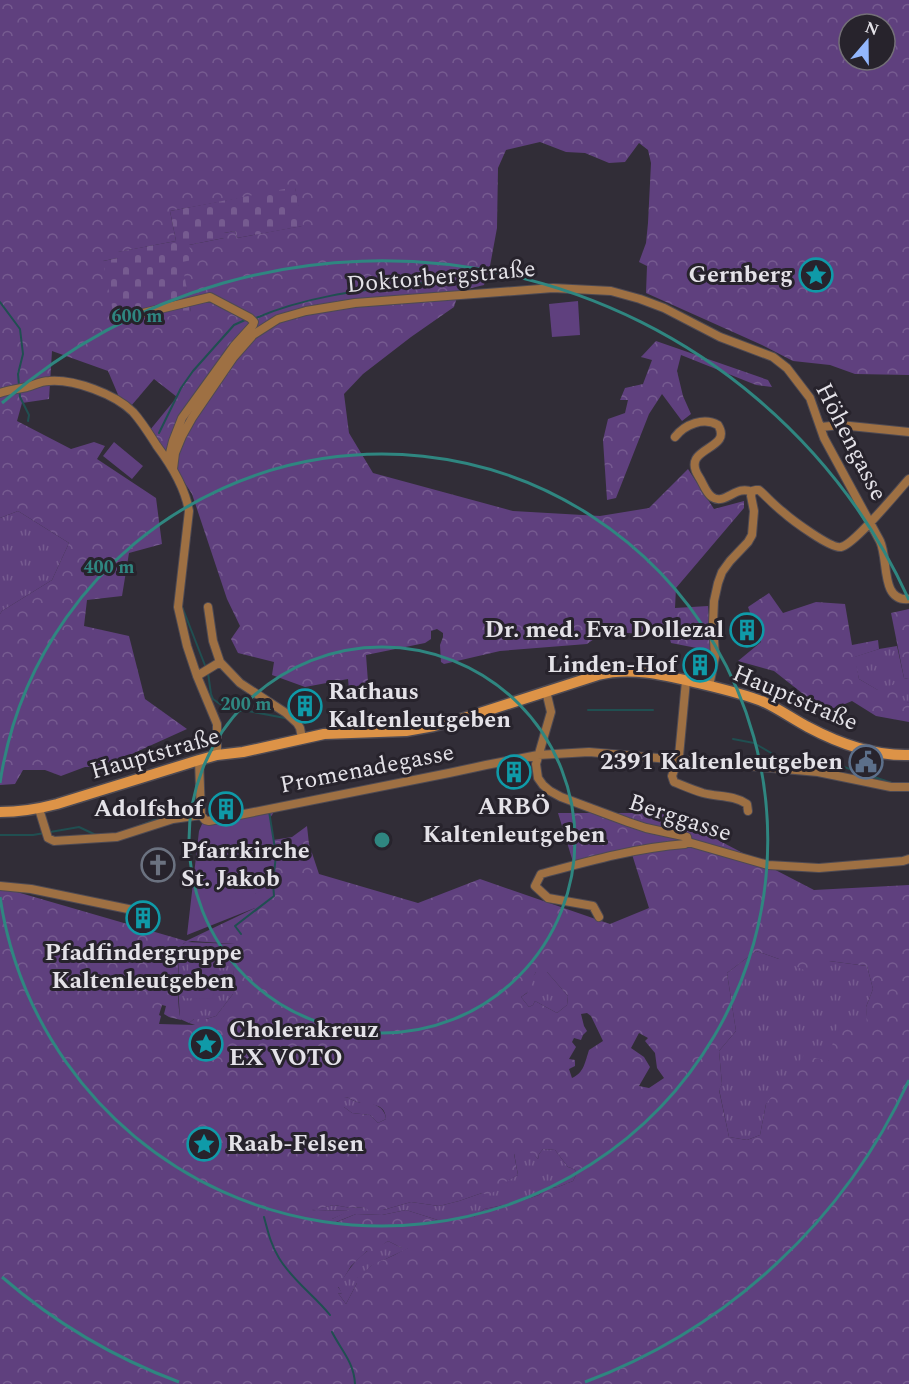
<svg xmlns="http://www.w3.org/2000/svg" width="909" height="1384" viewBox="0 0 909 1384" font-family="Spectral,serif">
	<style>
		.grass { fill: url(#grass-tufts) }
		.forest { fill: url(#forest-crowns); fill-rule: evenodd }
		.cemetery { fill: url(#cemetery-stones) }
		.park { fill: #5f407e }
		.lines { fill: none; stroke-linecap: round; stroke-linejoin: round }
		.stream { stroke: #204f51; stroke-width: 2 }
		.minor-casing { stroke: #4e4a53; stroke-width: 10 }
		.secondary-casing { stroke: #4e4a53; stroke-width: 13 }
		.minor { stroke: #9e7043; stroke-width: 8 }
		.secondary { stroke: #dd9347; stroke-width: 10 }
		.ring { fill: none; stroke: #2f8680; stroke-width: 3 }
		.labels { text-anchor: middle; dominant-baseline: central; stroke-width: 6; stroke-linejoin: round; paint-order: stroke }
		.poi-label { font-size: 24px; font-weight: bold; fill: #e4e2e8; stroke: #27232c; text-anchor: end }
		.street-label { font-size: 24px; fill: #e4e2e8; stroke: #27232c }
		.centre { fill: #2f8680; stroke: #27232c; stroke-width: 3 }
		.ring-label { font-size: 18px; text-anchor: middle; font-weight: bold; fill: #2f8680; stroke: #27232c; stroke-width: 6; stroke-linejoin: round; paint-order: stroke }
	</style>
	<defs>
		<pattern id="grass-tufts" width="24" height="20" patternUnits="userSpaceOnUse" patternTransform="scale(1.5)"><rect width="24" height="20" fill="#5f407e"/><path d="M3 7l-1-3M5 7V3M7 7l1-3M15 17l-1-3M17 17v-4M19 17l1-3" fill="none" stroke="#765b90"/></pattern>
		<pattern id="forest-crowns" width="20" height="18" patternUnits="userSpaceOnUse" patternTransform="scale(1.5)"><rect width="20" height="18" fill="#5f407e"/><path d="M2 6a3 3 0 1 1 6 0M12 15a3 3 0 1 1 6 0" fill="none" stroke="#765b90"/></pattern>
		<pattern id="cemetery-stones" width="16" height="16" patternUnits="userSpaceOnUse" patternTransform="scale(1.5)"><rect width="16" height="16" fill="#5f407e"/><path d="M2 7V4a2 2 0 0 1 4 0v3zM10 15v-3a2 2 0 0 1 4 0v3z" fill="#765b90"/></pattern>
	</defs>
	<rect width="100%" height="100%" fill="#312d37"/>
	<!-- grass -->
	<path class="grass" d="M18 511 69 543 52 580 2 611 0 614V518Z
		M897 646 904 678 909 679V702L903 705 859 679 854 657 879 649Z
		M186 942 235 944 233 994 216 1016 206 1019H194L189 1023 180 1019 178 985 179 952 182 945Z
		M756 951 779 959 829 961 867 966 873 989 866 1007 868 1026 828 1061 766 1104 760 1135 747 1140 729 1137 719 1089 722 1084 719 1051 736 1031 727 973Z
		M536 972H547L568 996 567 1005 557 1013 535 1001 533 1005 529 1007 521 997 527 993 532 978Z
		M344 1097C351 1097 351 1101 358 1102 359 1103 361 1102 363 1102 374 1103 385 1107 386 1119L378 1123 370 1115 352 1113 344 1107Z
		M527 1148 538 1159 539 1154 543 1149 555 1150 568 1167 574 1169 577 1173 573 1181 558 1187 545 1189 539 1195 518 1202 484 1209 474 1217 465 1216 450 1221H441L406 1210 382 1215 356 1214 331 1224 332 1219 350 1210 316 1211 310 1210 334 1205 351 1208 365 1207 383 1210 411 1202 439 1206 459 1201 482 1193 518 1175 514 1153Z
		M388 1241 402 1248 411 1247 371 1266 362 1276 357 1278V1283L346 1304 338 1293 342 1294 338 1286C346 1274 353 1262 366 1252 372 1248 381 1246 388 1241Z"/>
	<!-- forest -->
	<path class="forest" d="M0 0H909V375L855 374 830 365 793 361 762 345 646 293 647 266 639 262 646 243 648 223 651 163 648 150 639 143 625 162 609 163 585 153 566 152 540 142 506 150 498 168 497 228 490 266 484 285 459 291 454 307 411 337 363 374 344 394 349 433 373 473 513 511 600 516 649 508 688 469 714 509 744 501V508L676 588 675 608 708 606 712 651 671 643 670 639 652 634 604 632 587 644 500 651 444 664 441 662 440 645 443 637V633L437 629 431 631V639L425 643 366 655 368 682 357 690 349 691 348 679 305 687 272 675 274 662 238 653 231 639 240 626 227 599 192 494 150 430 177 397 154 379 131 406 119 397 108 371 52 351 49 399 22 403 17 421 71 449 94 442 105 446 97 459 156 498 162 544 129 553 122 596 87 600 84 626 129 636 145 699 187 729 103 767H85L61 776 45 770H23L15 784 0 785V614L2 611 52 580 69 543 18 511 0 518ZM849 24H885V60H849ZM295 188 302 226 237 238 235 231 224 233V238L189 245 181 262 191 312 103 261 118 258V252L176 241 170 211Z
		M656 341 768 380 772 387 756 385 681 355 677 371 683 396 691 414 682 421 662 394 649 414 616 498 607 500 603 440 608 419 625 413 628 400H620L625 388 643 384 652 360 641 357Z
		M769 593 783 613 816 602 845 604 852 645 878 640 879 649 855 657 859 679 878 690 895 684 902 704 909 702V722L876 716 852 701 826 712 774 671 738 661 761 642 748 607Z
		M909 609V679L904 678 891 613Z
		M558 813H666L814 890 909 885V1384H0V890H10L186 941 255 908V894L276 855 273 840 292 837 307 826 309 844 319 874 418 903 480 879 610 924 649 908 630 848 573 862ZM192 941 235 944 233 994 216 1016 206 1019H194L189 1023 195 1025 159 1024 161 1016 159 1015 162 1005 166 1006 164 1014 169 1017 181 1020C177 1009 177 964 180 951 181 948 182 946 184 943ZM756 951 779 959 813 974 829 961 867 966 873 989 866 1007 867 1026 840 1016 828 1061 804 1055 766 1104 760 1135 747 1140 729 1137 719 1090 722 1084 719 1051 736 1031 727 973ZM536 972H547L568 996 567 1005 557 1013 535 1001 533 1005 529 1007 521 997C536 988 528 984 536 972ZM587 1013 591 1016 603 1041 589 1050C585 1062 584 1073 572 1078L569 1069 575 1066V1060L569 1059 576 1047 572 1042 574 1038 581 1040 583 1035 587 1031 584 1026 581 1014ZM639 1033 648 1038 645 1041 655 1053 657 1068 664 1078 649 1088 639 1086 650 1067 644 1057 631 1048ZM344 1097C351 1097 351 1101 358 1102 369 1106 385 1101 386 1119L378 1123 370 1115 352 1113 344 1107ZM526 1149 538 1159 539 1154 543 1149 555 1150 568 1167 574 1169 577 1173 573 1181 558 1187 545 1189 539 1195 518 1202 484 1209 474 1217 465 1216 450 1221H441L406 1210 382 1215 356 1214 332 1224V1219L352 1210 316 1211 312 1210 334 1205 351 1208 365 1207 369 1211 383 1210 411 1202 439 1206 459 1201 482 1193 487 1195 498 1190 500 1185 518 1175 514 1154ZM388 1241 402 1248H408C402 1250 396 1255 390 1257 384 1260 378 1261 372 1265 366 1270 364 1275 356 1278L357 1283 346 1304 338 1293 343 1294 338 1287 346 1288 342 1281 351 1266 367 1251 372 1253H378L381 1246Z"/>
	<!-- cemetery -->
	<path class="cemetery" d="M295 187 303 226 237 238 235 231 224 233V238L189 245 192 260 182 262 191 312 116 327 103 261 118 258 117 252 176 241 170 211Z"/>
	<!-- park -->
	<path class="park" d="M578 301 580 335 552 337 549 304Z
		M114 442 143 466 132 479 103 456Z
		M276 809 270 818 276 855 273 883 255 894V908L187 935 199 831 202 824Z
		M190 945 213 947 211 976 188 974Z
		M183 981 217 982 212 999 184 998 180 983Z"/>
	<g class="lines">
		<!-- stream -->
		<path class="stream" d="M0 302 20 329 23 354 18 374 20 397 29 415 28 421
			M256 318C313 293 377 289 438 281
			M159 433 181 388 193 371 234 325 245 320
			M181 604 208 673 211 694 213 699 224 707 237 711H248L285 718
			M588 710H653
			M733 739 754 743 778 757 820 759 892 783
			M131 829 160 818
			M0 835H33L79 827 96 835
			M241 934 235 926 274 896 273 883 276 855 269 811
			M264 1217C268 1232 271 1245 279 1258 292 1280 314 1295 330 1315
			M332 1332C341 1350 354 1362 355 1384"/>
		<defs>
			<path id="minor" d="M143 313 210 297 250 318 254 322 253 325 234 346 182 418 173 441 170 453 171 458
				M0 393C9 390 18 389 27 387 34 385 41 381 49 381 74 379 115 394 133 412 142 422 150 435 157 446 172 466 185 487 189 511L178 607 187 646 197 676 217 724V755
				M821 427 840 425 909 432
				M675 437C685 424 704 417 718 425 734 451 679 446 699 477 703 483 706 493 712 497 725 506 736 484 752 492
				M173 469 175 453 182 436 192 418 233 358 253 335 278 319 306 311 355 303 553 288 611 291 640 299 664 308 720 337 773 357 787 368 810 398 824 438 880 541C889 560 880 602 909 599
				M208 607 213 641 220 662 240 683 286 713 297 723 300 728 302 738
				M197 676 220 662
				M686 681 679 756 672 776 674 782C684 786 693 790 703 793 718 797 734 795 747 804L748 811
				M709 686 715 657 713 623 714 601 718 583 722 572 730 561 748 542 752 535 754 511 751 496 752 491 756 490H759C767 497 774 505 783 512 792 520 831 549 841 547 854 545 898 491 909 479
				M546 691 551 712 536 764 538 778 543 785 550 791 561 797 628 822 646 828 683 836 687 837 688 842 768 865 819 868 903 861 909 859
				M199 760 201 815
				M39 809 48 838 54 841 117 837 173 819 201 815
				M201 815 205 820 209 821 449 773 486 765 538 755 589 752 818 772 891 787H909
				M0 886 31 889 133 910
				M599 917 593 906 548 898 535 886 541 874C589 861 635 848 685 844L688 842"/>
			<path id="secondary" d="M0 812C20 812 38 809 57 804L199 760 217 755 243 752 324 734 406 731 434 726 458 720 598 675C632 666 668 676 702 684 723 689 744 694 764 702 779 709 793 719 808 727 838 743 874 756 909 755"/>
		</defs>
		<!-- minor casing -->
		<use href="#minor" class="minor-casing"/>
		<!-- secondary casing -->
		<use href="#secondary" class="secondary-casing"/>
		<!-- minor -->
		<use href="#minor" class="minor"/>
		<!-- secondary -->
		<use href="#secondary" class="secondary"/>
	</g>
	<!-- distance rings -->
	<g class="ring">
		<circle cx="382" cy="840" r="193"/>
		<path d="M0 783A386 386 0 1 1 0 897"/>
		<path d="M909 1080A579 579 0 0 1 585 1382M179 1382A579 579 0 0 1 2 1277M2 403A579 579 0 0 1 909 600"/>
	</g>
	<!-- icons -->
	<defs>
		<symbol id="sight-ring" viewBox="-11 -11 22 22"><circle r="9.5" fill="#27232c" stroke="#0f9aa8" stroke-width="1.5"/><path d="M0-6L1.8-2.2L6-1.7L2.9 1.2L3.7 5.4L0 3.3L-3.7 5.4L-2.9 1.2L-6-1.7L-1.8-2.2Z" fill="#0f9aa8"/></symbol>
		<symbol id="building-ring" viewBox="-11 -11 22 22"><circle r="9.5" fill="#27232c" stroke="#0f9aa8" stroke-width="1.5"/><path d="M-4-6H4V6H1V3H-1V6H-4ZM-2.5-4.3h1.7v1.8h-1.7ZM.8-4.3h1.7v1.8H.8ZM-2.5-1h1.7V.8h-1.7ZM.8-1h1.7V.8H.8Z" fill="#0f9aa8"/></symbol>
		<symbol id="civic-ring" viewBox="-11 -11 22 22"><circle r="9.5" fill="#27232c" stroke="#5c6f8a" stroke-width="1.5"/><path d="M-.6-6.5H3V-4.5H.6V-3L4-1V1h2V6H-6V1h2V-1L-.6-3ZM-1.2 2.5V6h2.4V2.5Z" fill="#5c6f8a"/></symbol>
		<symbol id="church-ring" viewBox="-11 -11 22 22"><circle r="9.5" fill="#27232c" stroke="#6b7280" stroke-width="1.5"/><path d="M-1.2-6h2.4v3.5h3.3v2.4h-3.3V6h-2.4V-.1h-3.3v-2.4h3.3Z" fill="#6b7280"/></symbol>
	</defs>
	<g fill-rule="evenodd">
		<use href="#sight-ring" x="797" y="256" width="38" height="38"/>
		<use href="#building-ring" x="728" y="611" width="38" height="38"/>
		<use href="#building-ring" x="681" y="646" width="38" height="38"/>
		<use href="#building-ring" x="286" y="687" width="38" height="38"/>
		<use href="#civic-ring" x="847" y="743" width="38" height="38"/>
		<use href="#building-ring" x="495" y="753" width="38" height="38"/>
		<use href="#building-ring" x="207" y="790" width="38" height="38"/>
		<use href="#church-ring" x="139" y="846" width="38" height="38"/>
		<use href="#building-ring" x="124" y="899" width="38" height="38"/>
		<use href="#sight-ring" x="187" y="1025" width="38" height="38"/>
		<use href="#sight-ring" x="185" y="1125" width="38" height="38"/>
	</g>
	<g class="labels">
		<!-- poi labels -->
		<g class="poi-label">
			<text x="793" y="275">Gernberg</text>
			<text x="724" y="630">Dr. med. Eva Dollezal</text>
			<text x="677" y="665">Linden-Hof</text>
			<text x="328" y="692" text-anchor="start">Rathaus<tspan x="328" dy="28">Kaltenleutgeben</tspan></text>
			<text x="843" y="762">2391 Kaltenleutgeben</text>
			<text x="514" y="807" text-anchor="middle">ARBÖ<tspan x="514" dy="28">Kaltenleutgeben</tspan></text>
			<text x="203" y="809">Adolfshof</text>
			<text x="181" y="851" text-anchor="start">Pfarrkirche<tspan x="181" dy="28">St. Jakob</tspan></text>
			<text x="143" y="953" text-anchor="middle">Pfadfindergruppe<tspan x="143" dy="28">Kaltenleutgeben</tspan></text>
			<text x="229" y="1030" text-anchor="start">Cholerakreuz<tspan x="229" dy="28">EX VOTO</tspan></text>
			<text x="227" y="1144" text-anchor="start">Raab-Felsen</text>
		</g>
		<!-- street labels -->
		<g class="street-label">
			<text transform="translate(441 277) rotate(-5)">Doktorbergstraße</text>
			<text transform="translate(851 442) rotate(63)">Höhengasse</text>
			<text transform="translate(795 698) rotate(23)">Hauptstraße</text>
			<text transform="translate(155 754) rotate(-16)">Hauptstraße</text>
			<text transform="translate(367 769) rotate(-11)">Promenadegasse</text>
			<text transform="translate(680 818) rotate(18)">Berggasse</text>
		</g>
	</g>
	<circle cx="382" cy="840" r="9" class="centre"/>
	<g class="ring-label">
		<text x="137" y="322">600 m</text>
		<text x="109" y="573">400 m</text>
		<text x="246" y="710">200 m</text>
	</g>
	<!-- north arrow -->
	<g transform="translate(867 42) rotate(20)"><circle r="28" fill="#27232c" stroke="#736f77" stroke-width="1.5"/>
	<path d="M0-4.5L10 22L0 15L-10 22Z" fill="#93b7fd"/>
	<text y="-9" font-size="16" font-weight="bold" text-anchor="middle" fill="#e4e2e8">N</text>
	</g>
</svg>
